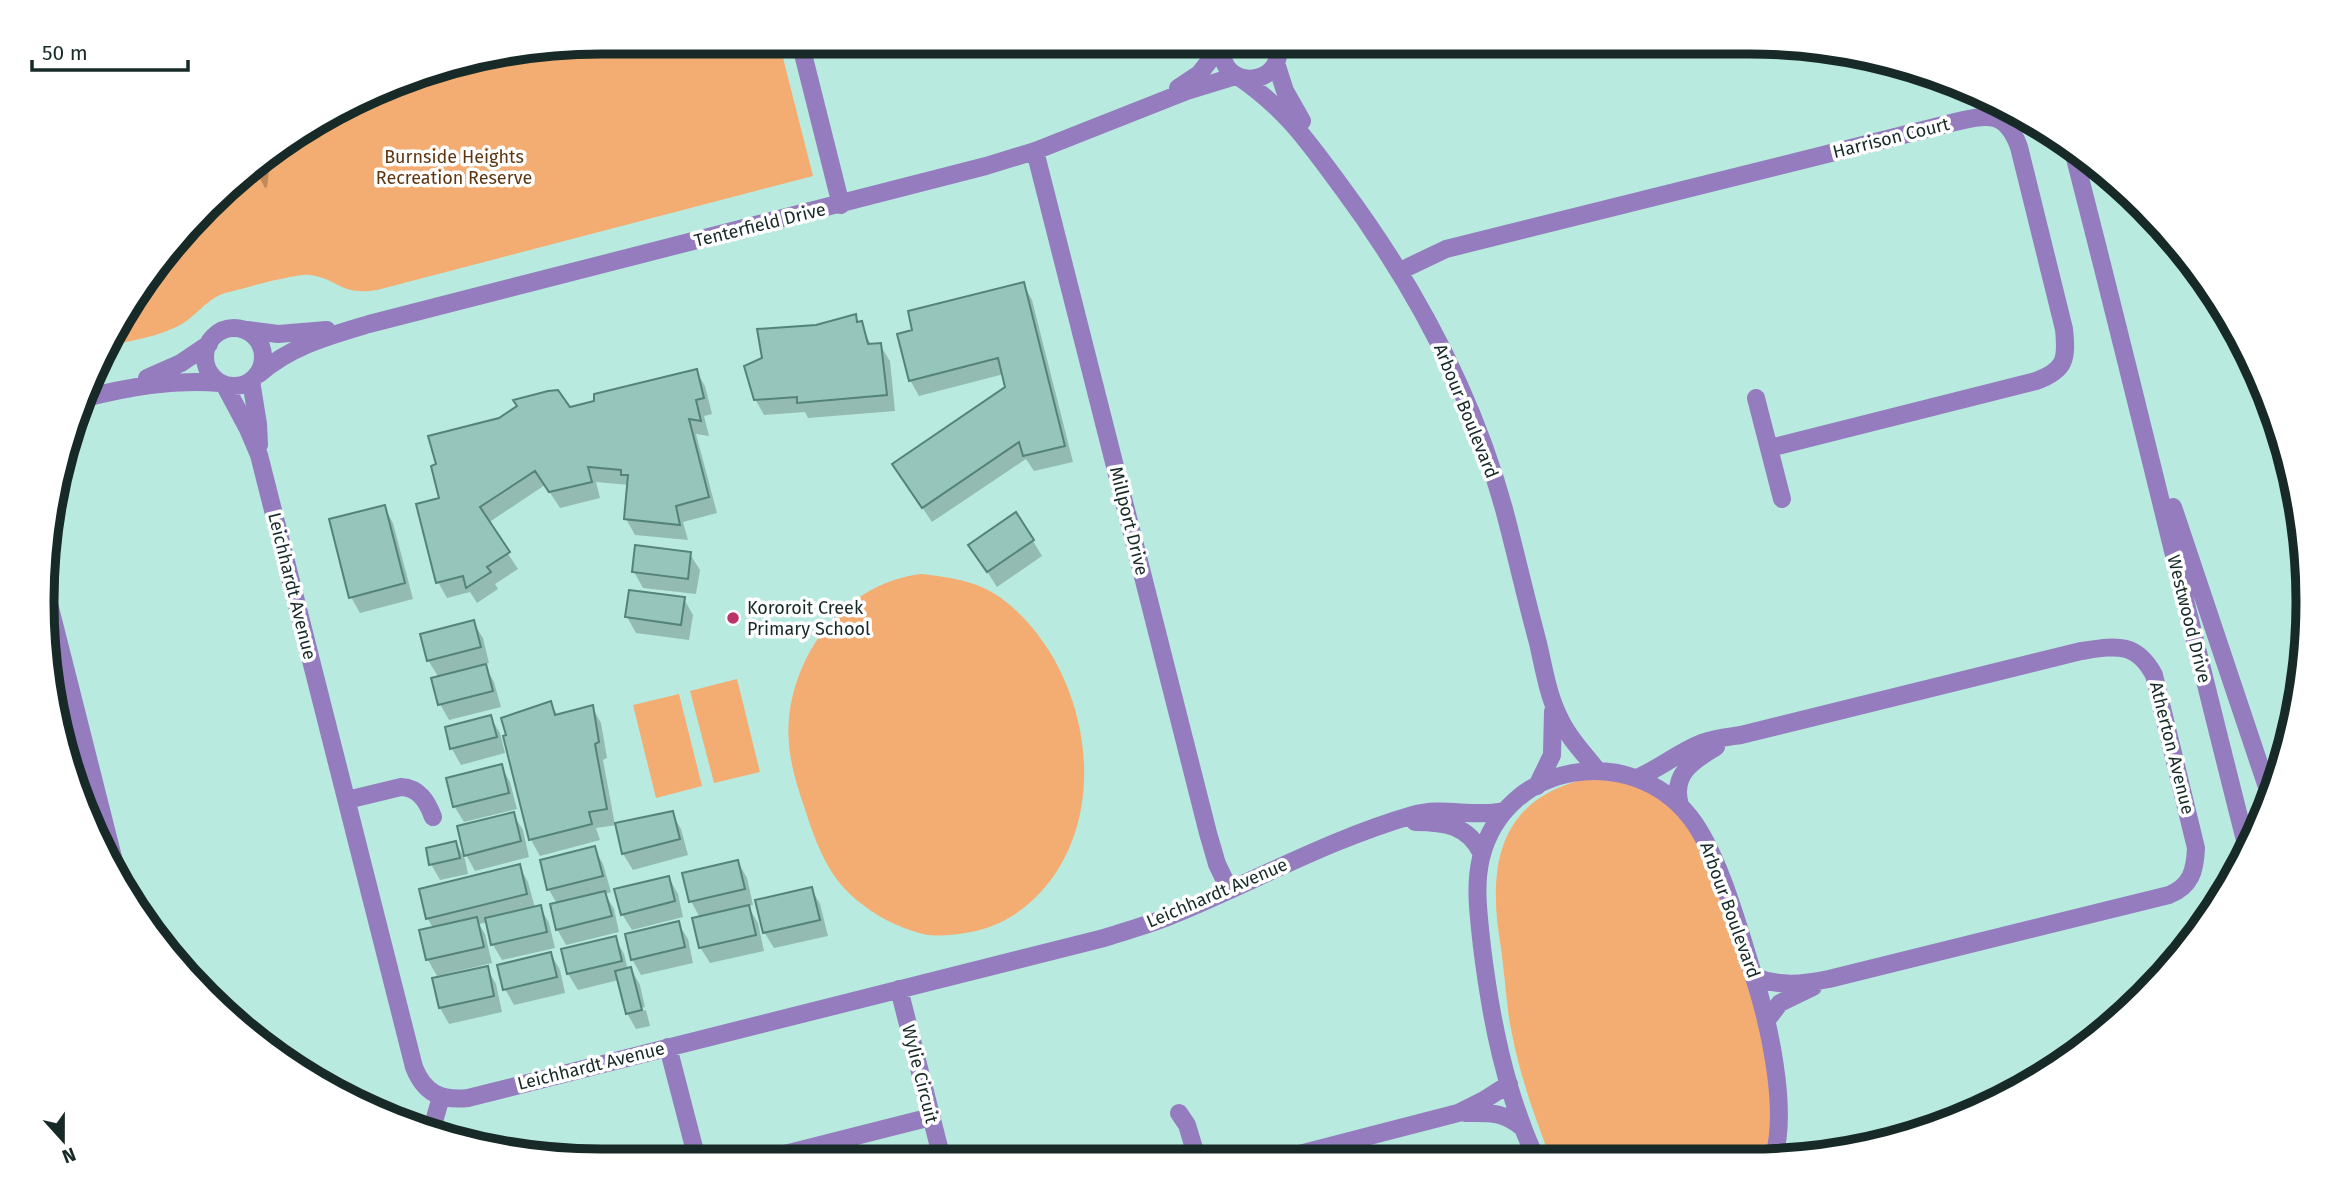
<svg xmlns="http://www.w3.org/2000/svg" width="2350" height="1203" viewBox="0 0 2350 1203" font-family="'Fira Sans',sans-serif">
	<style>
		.green { fill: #f3ad72 }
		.shadow { fill: #0003 }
		.building { fill: #95c5bb; stroke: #548379; stroke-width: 2 }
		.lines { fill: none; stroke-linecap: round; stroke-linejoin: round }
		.minor { stroke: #947cbe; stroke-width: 18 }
		.poi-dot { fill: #bc326b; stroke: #fff; stroke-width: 2.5 }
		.labels { text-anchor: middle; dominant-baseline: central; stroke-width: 7; stroke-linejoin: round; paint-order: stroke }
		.street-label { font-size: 18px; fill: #172a27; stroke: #fff }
		.park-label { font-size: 18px; fill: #5d3610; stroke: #fff }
		.poi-label { font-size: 18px; fill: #172a27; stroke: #fff; text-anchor: start }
		.rim { fill: none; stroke: #172a27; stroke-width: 9 }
	</style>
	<rect width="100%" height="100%" fill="#b9eadf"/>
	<!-- green -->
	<path class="green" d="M602 42H779L813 176 377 290C340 296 339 279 310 275 297 273 241 289 225 293 206 299 197 316 180 325 159 337 130 340 106 347L136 291 261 158 421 72Z
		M921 574C949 577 978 581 1001 598 1081 657 1112 790 1055 874 1033 906 1004 927 965 933 952 935 937 937 923 934 890 926 852 903 833 874 820 854 811 829 804 806 794 778 786 748 789 718 797 646 848 583 921 574Z
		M737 679 760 772 714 783 690 691Z
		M679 694 702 786 656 798 633 705Z
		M1590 778H1608L1651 789 1688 822 1721 891 1759 1013 1776 1115 1768 1156 1550 1157C1535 1117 1520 1076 1512 1034 1507 1012 1506 988 1503 965 1501 944 1496 922 1496 901 1494 833 1523 792 1590 778Z"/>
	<!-- shadow -->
	<path class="shadow" d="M271 152 268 159 270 163 267 187 265 188 253 166 261 158Z
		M252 167 248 178 244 176Z
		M1023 284 1032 300 1073 462 1034 471 1026 459 932 522 904 480 1007 388 1004 374 919 396 910 380 915 331Z
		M855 316 872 346 880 345 890 361 895 411 808 418 805 412 764 415 755 399 764 359 817 327Z
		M696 371 705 386 712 414 704 416 709 436 696 434 717 513 683 522 688 540 635 535 626 519 629 485 596 482 600 498 560 508 545 485 488 523 518 569 495 584 498 589 477 603 470 592 447 598 438 582 442 499 569 409Z
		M384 507 393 523 413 599 360 613 351 597Z
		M1033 541 1042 556 997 587 970 545Z
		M690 554 700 570 696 594 643 588 634 572Z
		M684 599 693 615 689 640 636 633 627 617Z
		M473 622 483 638 489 663 484 664 494 682 501 707 449 720 440 704 439 678 428 660Z
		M550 703 558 716 592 707 601 723 607 758 603 760 615 825 672 813 681 829 688 855 633 870 623 854 617 825 596 828 600 840 540 856 531 840 505 737Z
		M490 717 500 733 505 753 461 765 452 749 447 729Z
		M501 766 510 782 517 809 464 822 454 806Z
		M513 814 523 830 529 857 475 871 466 855Z
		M456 843 465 859 468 874 440 880 431 864Z
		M594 848 603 864 611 892 605 894 614 909 619 932 566 945 557 929V904L549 890 542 861Z
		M738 862 747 878 753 905 748 906 758 923 764 951 710 963 700 947V918L691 901Z
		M519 866 528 882 535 908 540 907 549 923 555 948 502 960 493 945 488 922 479 924 485 934 492 963 437 976 428 960 433 928 428 919 421 890Z
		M669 878 678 894 683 917 632 930 622 914Z
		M811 888 820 904 828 936 774 948 764 932Z
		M678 923 688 939 693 963 641 975 632 959Z
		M615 938 624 954 628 970 631 969 640 985 645 1007 629 1011V1014L646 1010 650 1026 636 1029 627 1013 619 980 578 990 568 974 563 950Z
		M551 954 560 970 565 993 514 1005 505 989Z
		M487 968 496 984 502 1012 449 1024 440 1008Z"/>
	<!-- building -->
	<path class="building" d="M1024 282 1065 446 1023 456 1019 442 922 508 892 464 1005 387 998 358 909 381 897 334 912 330 908 311Z
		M856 314 857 322 862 321 868 344 881 343 887 395 797 403V397L754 400 744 366 762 358 757 329 816 325Z
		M697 369 704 398 696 400 701 421 689 419 709 497 676 506 680 525 624 519 628 475H621V470L588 467 592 482 549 492 535 471 480 507 510 552 487 567 491 572 466 588 463 576 436 583 416 504 439 498 431 466 436 464 428 436 499 418 517 406 513 400 548 391 558 390 570 407 594 401V394Z
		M385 505 405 583 349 598 329 519Z
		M1016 512 1034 540 987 572 968 545Z
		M635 545 691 552 688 579 632 572Z
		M629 590 685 597 681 625 625 617Z
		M474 620 481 647 427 661 420 634Z
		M486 664 493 691 438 705 431 678Z
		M551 701 555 715 593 705 599 742 595 744 607 809 589 812 592 824 529 840 503 736 506 735 501 718Z
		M491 715 497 737 450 749 445 727Z
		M502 764 509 793 453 807 446 778Z
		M673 811 680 839 622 854 615 823Z
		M514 812 521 841 464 856 457 826Z
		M456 841 460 858 429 865 426 848Z
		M595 846 603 876 547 890 540 860Z
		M738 860 745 889 689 902 682 873Z
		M520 864 527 894 426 919 419 889Z
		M669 876 675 901 621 915 614 889Z
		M812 887 820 920 763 933 755 900Z
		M605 891 612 916 556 930 550 904Z
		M541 905 547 932 491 945 485 918Z
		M749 905 756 935 699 948 692 918Z
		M477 917 484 947 426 960 419 930Z
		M679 921 685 947 631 960 625 934Z
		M616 936 622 961 567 974 561 949Z
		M551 952 557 977 503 990 497 965Z
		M488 966 494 996 439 1008 432 978Z
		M631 967 642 1010 626 1014 615 971Z"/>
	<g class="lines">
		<!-- minor -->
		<path class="minor" d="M800 42 841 205
			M1223 43C1214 92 1288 89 1277 43
			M1276 63 1285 91 1302 121
			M1239 77C1287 110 1309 143 1343 189 1414 285 1472 393 1504 509 1516 554 1526 599 1538 643 1544 669 1548 696 1560 719 1569 739 1584 753 1597 770
			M1178 88 1199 74 1222 45
			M2072 147C2133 382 2188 617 2248 852
			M1035 151 1208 833 1217 864 1229 889
			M1400 271 1446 249 1955 122C1989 114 2006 111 2019 147L2064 329C2067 359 2066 370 2036 381L1770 448
			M205 357a29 29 0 1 1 58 0a29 29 0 1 1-58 0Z
			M247 330 278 334 327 330
			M259 374C291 346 329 336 369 324L986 166 1035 151 1187 91 1236 76
			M147 378 181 363 209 344
			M251 381 258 424 259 445
			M224 384 248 429 259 455 414 1067C424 1093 441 1101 468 1098L1104 938C1128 930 1152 924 1175 914 1255 881 1330 839 1413 815 1443 806 1473 818 1504 811
			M1756 398 1782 499
			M81 399C128 387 172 379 220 383
			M2173 507 2270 796
			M49 604 117 873
			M50 685 68 680
			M1637 778C1660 768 1679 752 1702 743 1715 738 1728 737 1741 735L2081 651C2115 646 2136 641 2154 675L2196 848C2195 871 2191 886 2169 895L1829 979C1803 984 1780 987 1754 977
			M1537 786 1552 755 1553 711
			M347 800 401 787C419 788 427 801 433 817
			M1680 805C1671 775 1692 761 1716 747
			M1415 822C1445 822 1468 825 1482 854
			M899 989 942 1159
			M1766 1021 1780 1003 1813 987
			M668 1047 697 1159
			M1179 1113 1187 1125 1197 1158
			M1465 1113C1490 1113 1501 1111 1522 1127
			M433 1133V1125L441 1097
			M1535 1157C1505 1090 1491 1020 1482 947 1479 918 1474 887 1481 858 1505 761 1631 742 1690 817 1719 854 1739 929 1753 974 1769 1022 1788 1108 1774 1156
			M1284 1158 1458 1113 1484 1100 1509 1084
			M765 1159 931 1117"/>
	</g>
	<!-- markers -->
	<circle class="poi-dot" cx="733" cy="618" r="7"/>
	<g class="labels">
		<!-- street labels -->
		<g class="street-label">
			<text transform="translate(1891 138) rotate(-14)">Harrison Court</text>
			<text transform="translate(760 225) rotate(-14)">Tenterfield Drive</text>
			<text transform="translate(1466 411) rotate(68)">Arbour Boulevard</text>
			<text transform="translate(1129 521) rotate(76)">Millport Drive</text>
			<text transform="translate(292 586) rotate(76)">Leichhardt Avenue</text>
			<text transform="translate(2189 619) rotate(76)">Westwood Drive</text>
			<text transform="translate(2172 748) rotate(76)">Atherton Avenue</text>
			<text transform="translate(1217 893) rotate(-23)">Leichhardt Avenue</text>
			<text transform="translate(1730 910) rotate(70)">Arbour Boulevard</text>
			<text transform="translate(591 1066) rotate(-14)">Leichhardt Avenue</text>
			<text transform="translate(920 1074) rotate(76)">Wylie Circuit</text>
		</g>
		<!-- park labels -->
		<g class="park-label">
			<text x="454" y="157">Burnside Heights<tspan x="454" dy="21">Recreation Reserve</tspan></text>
		</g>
		<!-- poi labels -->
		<g class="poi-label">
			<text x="747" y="608">Kororoit Creek<tspan x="747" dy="21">Primary School</tspan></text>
		</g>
	</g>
	<!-- crop -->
	<path d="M0 0H2350V1203H0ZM601 54H1749A547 547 0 0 1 2296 601V602A547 547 0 0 1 1749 1149H601A547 547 0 0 1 54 602V601A547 547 0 0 1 601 54Z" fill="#fff" fill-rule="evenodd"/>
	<path class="rim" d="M601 54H1749A547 547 0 0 1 2296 601V602A547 547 0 0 1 1749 1149H601A547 547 0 0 1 54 602V601A547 547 0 0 1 601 54Z"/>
	<!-- north arrow -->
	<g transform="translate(63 1140) rotate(159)" stroke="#ffffff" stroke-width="5" paint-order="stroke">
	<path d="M0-5L12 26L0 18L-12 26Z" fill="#172a27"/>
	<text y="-10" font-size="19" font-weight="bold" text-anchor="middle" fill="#172a27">N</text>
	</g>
	<!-- scale -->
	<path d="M32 60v10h156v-10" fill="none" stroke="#172a27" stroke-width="3.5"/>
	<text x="42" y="60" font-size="21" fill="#172a27" stroke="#ffffff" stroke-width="5" paint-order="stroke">50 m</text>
</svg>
